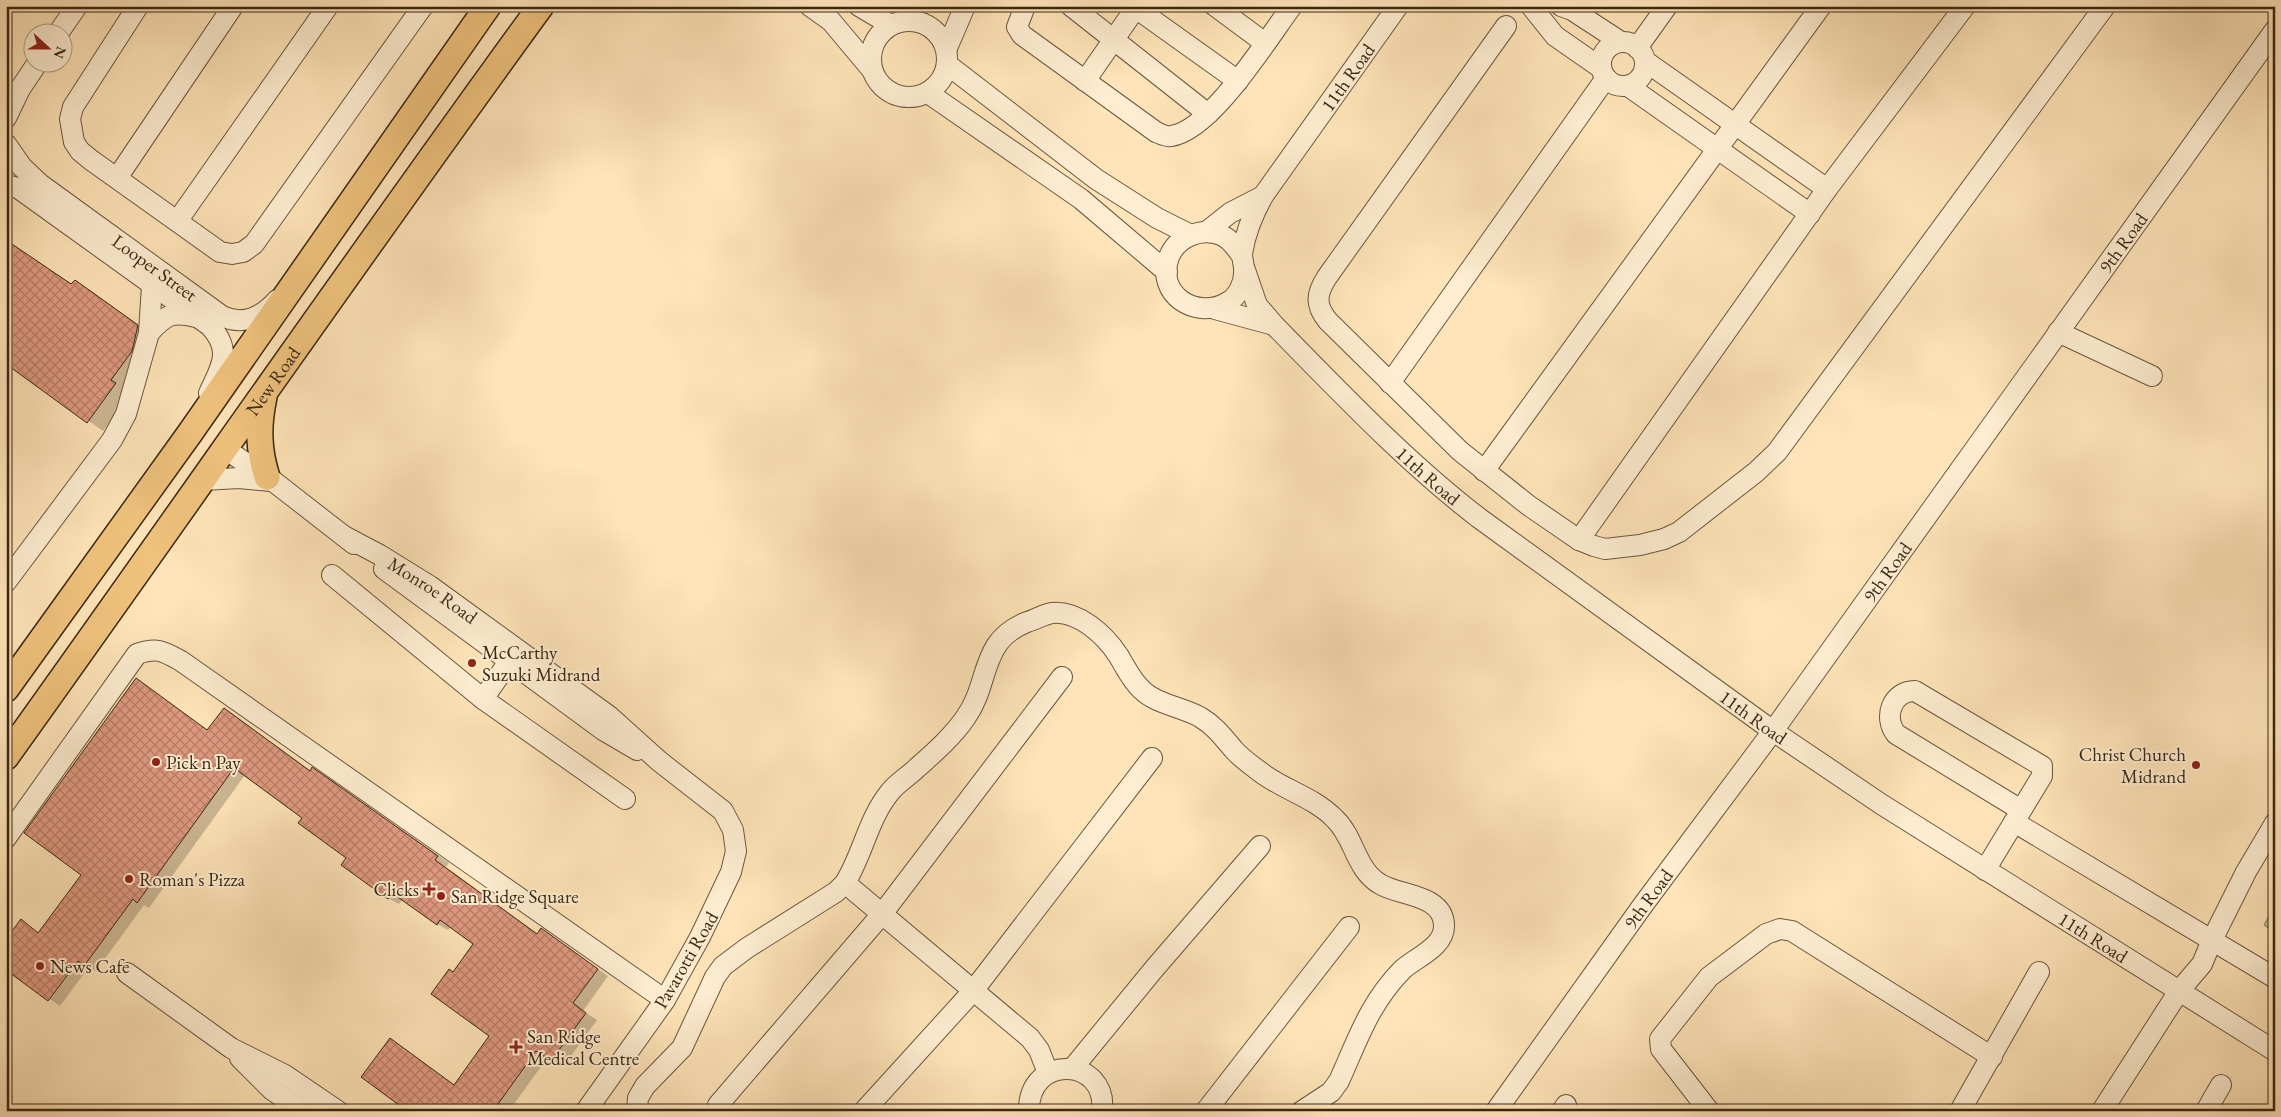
<svg xmlns="http://www.w3.org/2000/svg" width="2281" height="1117" viewBox="0 0 2281 1117" font-family="'EB Garamond',serif">
	<style>
		.pitch { fill: #c0c48e; stroke: #7d7651 }
		.shadow { fill: #0003 }
		.building { fill: url(#building-cross-hatch); stroke: #3a2714 }
		.lines { fill: none; stroke-linecap: round; stroke-linejoin: round }
		.minor-casing { stroke: #6b563d; stroke-width: 22 }
		.major-casing { stroke: #3a2714; stroke-width: 28 }
		.minor { stroke: #feedd1; stroke-width: 20 }
		.major { stroke: #efc27c; stroke-width: 25 }
		.poi-dot { fill: #8f2418; stroke: #feedd1; stroke-width: 2 }
		.labels { text-anchor: middle; dominant-baseline: central; stroke-width: 4; stroke-linejoin: round; paint-order: stroke }
		.street-label { font-size: 19px; fill: #3a2714; stroke: #feedd1 }
		.poi-label { font-size: 19px; fill: #3a2714; stroke: #feedd1; text-anchor: start }
	</style>
	<defs>
		<pattern id="building-cross-hatch" width="8" height="8" patternUnits="userSpaceOnUse" patternTransform="scale(1.25)"><rect width="8" height="8" fill="#df997f"/><path d="M0 0l8 8M0 8l8-8" fill="none" stroke="#b67d67"/></pattern>
	</defs>
	<rect width="100%" height="100%" fill="#fee4b8"/>
	<filter id="stains"><feTurbulence type="fractalNoise" baseFrequency=".004" numOctaves="4"/><feColorMatrix values="0 0 0 0 .2 0 0 0 0 .09 0 0 0 0 .02 0 0 0 .5 -.17"/></filter>
	<radialGradient id="worn" r=".72"><stop offset=".6" stop-color="#630" stop-opacity="0"/><stop offset="1" stop-color="#630" stop-opacity=".3"/></radialGradient>
	<!-- pitch -->
	<path class="pitch" d="M2275 905V932L2264 925Z"/>
	<!-- shadow -->
	<path class="shadow" d="M6 240 73 285 75 281 90 290 152 335 131 393 103 431 6 363Z
		M137 680 209 731 224 709 235 716 311 771 324 776 449 863 446 867 538 934 541 929 552 936 608 976 583 1011 597 1020 563 1067 548 1057 509 1111H409L390 1040 455 1085 491 1036 454 973 475 944 451 927 448 930 437 924 403 899 399 904 388 898 304 818 245 775 149 908 144 905 96 971 89 967 60 1006 6 969 21 921 40 933 82 875Z"/>
	<!-- building -->
	<path class="building" d="M6 240 71 284 75 280 138 325 132 351 111 380 116 383 87 423 6 364Z
		M136 678 207 730 224 708 310 771 312 767 438 856 435 860 537 934 541 928 598 969 573 1003 586 1013 551 1061 536 1051 493 1111H407L361 1077 390 1038 454 1085 489 1036 431 994 449 969 453 972 473 944 440 920 437 925 392 893 388 899 341 865 346 858 298 823 302 818 234 768 137 903 133 899 84 966 78 961 48 1001 6 970V939L21 919 38 933 81 875 24 833Z"/>
	<g class="lines">
		<defs>
			<g id="minor">
				<path d="M138 6 73 107 70 119 74 142 80 151 91 160 220 252 232 254 243 252 254 244 423 6"/>
				<path d="M810 6 831 21 872 70"/>
				<path d="M859 6 891 25"/>
				<path d="M1025 6 1017 27 1022 35 1156 132C1161 134 1166 137 1171 136 1211 131 1268 38 1292 6"/>
				<path d="M1071 6 1208 114"/>
				<path d="M1133 6 1238 81"/>
				<path d="M1215 6 1265 43"/>
				<path d="M1531 6 1555 36 1601 68"/>
				<path d="M1561 6 1572 10 1621 42"/>
				<circle cx="909" cy="59" r="38"/>
				<path d="M1506 26 1327 277C1316 294 1315 305 1328 321L1460 451 1528 505 1579 540 1594 546 1605 549 1640 545 1664 539 1679 532 1756 472 1777 452 2105 6"/>
				<path d="M59 32 77 6"/>
				<circle cx="1623" cy="64" r="22"/>
				<path d="M947 48 965 6"/>
				<path d="M1637 48 1667 6"/>
				<path d="M1645 61 1827 189"/>
				<path d="M948 65 1096 179 1157 218 1191 235"/>
				<path d="M1085 81 1137 6"/>
				<path d="M1628 86 1810 214"/>
				<path d="M928 93 1081 199 1167 272"/>
				<path d="M6 118 20 89 38 62"/>
				<path id="s1" d="M6 144 22 167 40 184 222 316C243 326 262 317 277 300"/>
				<path d="M117 178 233 6"/>
				<path d="M6 185 18 188 210 326C233 351 221 367 209 393"/>
				<path d="M178 220 328 6"/>
				<path d="M1206 232 1230 213 1263 196"/>
				<path id="s2" d="M1242 256C1236 248 1231 239 1221 235 1201 227 1177 237 1169 257 1155 294 1196 321 1228 302 1239 296 1245 281 1244 269 1244 264 1242 259 1242 254 1245 234 1253 214 1263 196L1398 6"/>
				<path id="s3" d="M1245 270 1257 305 1274 325C1340 392 1405 461 1479 518L1773 731 1881 804 2275 1051"/>
				<path d="M1215 309 1274 325"/>
				<path d="M2058 332 2152 376"/>
				<path d="M149 333C165 315 172 311 196 317"/>
				<path d="M1390 383 1606 78"/>
				<path d="M225 449 273 481 354 544"/>
				<path d="M1484 471 1821 6"/>
				<path d="M203 480 239 478 271 481"/>
				<path id="s4" d="M344 536 380 555 430 586 609 716 659 761 723 811 733 830 736 851 731 872 700 937 665 1000 586 1111"/>
				<path d="M1579 540 1827 189 1965 6"/>
				<path d="M384 569 603 730 637 750"/>
				<path d="M332 575 483 699"/>
				<path d="M6 582 112 440 126 414 149 333 152 285"/>
				<path d="M515 653 483 699 625 799"/>
				<path d="M2014 822 2275 978"/>
				<path d="M6 838 137 654C157 647 163 651 181 661L665 1000"/>
				<path d="M1985 870 2042 776V766L1915 691C1892 691 1883 717 1896 734L2021 810"/>
				<path d="M845 883 1030 1038 1039 1050 1048 1073"/>
				<path d="M127 973 231 1048 285 1075 338 1111"/>
				<path d="M240 1058 272 1090 303 1111"/>
				<path d="M1072 1069 1154 969 1260 846"/>
				<path d="M718 1105 882 914 1062 677"/>
				<path d="M637 1111 638 1098 645 1086 682 1048 715 977 723 966 747 948 836 892 845 883C863 854 868 819 890 792 897 783 909 776 918 767 935 752 953 736 966 717 991 681 979 641 1027 622 1035 620 1044 614 1052 613 1078 610 1105 635 1118 655 1125 666 1131 680 1142 690 1156 704 1182 707 1200 717 1215 726 1223 737 1234 750 1241 758 1250 764 1259 771 1283 790 1314 797 1335 819 1355 838 1355 869 1380 884 1399 896 1443 894 1444 925 1445 947 1416 957 1402 970 1369 1004 1358 1039 1339 1081L1331 1092 1302 1111"/>
				<path d="M864 1111 973 991 1152 758"/>
				<path d="M1029 1111C1028 1053 1108 1057 1102 1111"/>
				<path d="M1206 1111 1349 927"/>
				<path id="s5" d="M1496 1111 1643 905 1773 731 2275 30"/>
				<path d="M1562 1111 1566 1105"/>
				<path d="M1709 1111 1661 1049 1660 1039 1709 977 1766 934 1780 929 1792 931 1992 1057"/>
				<path d="M1960 1111 2039 972"/>
				<path d="M2102 1111 2179 991 2202 964 2212 940 2246 872 2275 823"/>
				<path d="M2206 1111 2221 1085"/>
			</g>
			<g id="major">
				<path d="M264 397C258 425 258 449 267 477"/>
				<path d="M6 689 190 433 488 6"/>
				<path id="s6" d="M6 757C185 507 360 254 541 6"/>
			</g>
		</defs>
		<!-- minor casing -->
		<use href="#minor" class="minor-casing"/>
		<!-- major casing -->
		<use href="#major" class="major-casing"/>
		<!-- minor -->
		<use href="#minor" class="minor"/>
		<!-- major -->
		<use href="#major" class="major"/>
	</g>
	<!-- markers -->
	<g class="poi-dot">
		<circle cx="472" cy="663" r="5"/>
		<circle cx="156" cy="762" r="5"/>
		<circle cx="2196" cy="765" r="5"/>
		<circle cx="129" cy="879" r="5"/>
		<path d="M426.5 881.5h5v5h5v5h-5v5h-5v-5h-5v-5h5z"/>
		<circle cx="441" cy="896" r="5"/>
		<circle cx="40" cy="966" r="5"/>
		<path d="M513.5 1039.5h5v5h5v5h-5v5h-5v-5h-5v-5h5z"/>
	</g>
	<g class="labels">
		<!-- street labels -->
		<g class="street-label">
			<text stroke="none"><textPath href="#s2" startOffset="452">11th Road</textPath></text>
			<text stroke="none"><textPath href="#s5" startOffset="1071">9th Road</textPath></text>
			<text stroke="none"><textPath href="#s1" startOffset="195">Looper Street</textPath></text>
			<text stroke="none"><textPath href="#s6" startOffset="461">New Road</textPath></text>
			<text stroke="none"><textPath href="#s3" startOffset="279">11th Road</textPath></text>
			<text stroke="none"><textPath href="#s5" startOffset="666">9th Road</textPath></text>
			<text stroke="none"><textPath href="#s4" startOffset="104">Monroe Road</textPath></text>
			<text stroke="none"><textPath href="#s3" startOffset="684">11th Road</textPath></text>
			<text stroke="none"><textPath href="#s5" startOffset="261">9th Road</textPath></text>
			<text stroke="none"><textPath href="#s3" startOffset="1089">11th Road</textPath></text>
			<text transform="translate(686 960) rotate(-60)">Pavarotti Road</text>
		</g>
		<!-- poi labels -->
		<g class="poi-label">
			<text x="482" y="652">McCarthy<tspan x="482" dy="22">Suzuki Midrand</tspan></text>
			<text x="2186" y="754" text-anchor="end">Christ Church<tspan x="2186" dy="22">Midrand</tspan></text>
			<text x="166" y="762">Pick n Pay</text>
			<text x="139" y="879">Roman's Pizza</text>
			<text x="419" y="889" text-anchor="end">Clicks</text>
			<text x="451" y="896">San Ridge Square</text>
			<text x="50" y="966">News Cafe</text>
			<text x="527" y="1036">San Ridge<tspan x="527" dy="22">Medical Centre</tspan></text>
		</g>
	</g>
	<!-- margin -->
	<rect width="2281" height="1117" fill="none" stroke="#fee4b8" stroke-width="25"/>
	<rect x="8" y="8" width="2266" height="1102" fill="none" stroke="#3a2714" stroke-width="2.5"/>
	<rect x="12" y="12" width="2256" height="1092" fill="none" stroke="#3a2714"/>
	<!-- north arrow -->
	<g transform="translate(48 48) rotate(111)"><circle r="24" fill="#feedd1" stroke="#b09e85"/>
	<path d="M0-4L9 19L0 12L-9 19Z" fill="#8f2418"/>
	<text y="-8" font-size="14" font-weight="bold" text-anchor="middle" fill="#3a2714">N</text>
	</g>
	<rect width="100%" height="100%" filter="url(#stains)"/>
	<rect width="100%" height="100%" fill="url(#worn)"/>
</svg>
